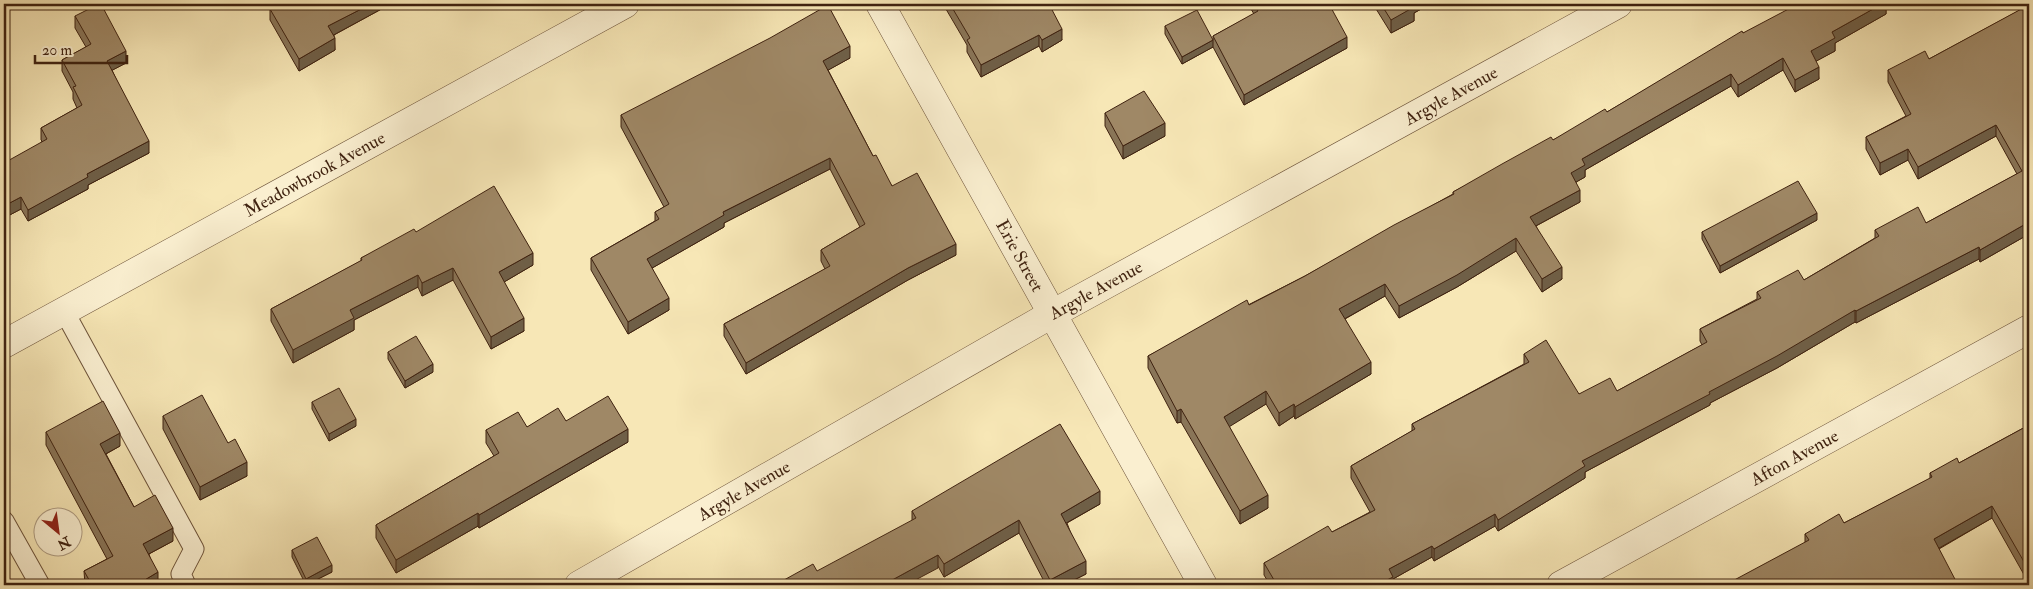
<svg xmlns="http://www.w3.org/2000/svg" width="2033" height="589" font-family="'IM FELL Double Pica',serif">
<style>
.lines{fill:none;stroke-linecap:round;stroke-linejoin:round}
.lane-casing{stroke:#6d533a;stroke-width:21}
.street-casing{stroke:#6d533a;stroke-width:29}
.lane{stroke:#faefd0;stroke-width:19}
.street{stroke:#faefd0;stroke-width:28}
.wall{fill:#897558;stroke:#3f2210}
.shaded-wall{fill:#6f5f47;stroke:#3f2210}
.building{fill:#9f8866;stroke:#3f2210}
.labels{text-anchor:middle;stroke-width:4.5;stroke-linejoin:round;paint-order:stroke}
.street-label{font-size:18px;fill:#3f2210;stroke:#faefd0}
</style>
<rect width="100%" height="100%" fill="#f7e7b6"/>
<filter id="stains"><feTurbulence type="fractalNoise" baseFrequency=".004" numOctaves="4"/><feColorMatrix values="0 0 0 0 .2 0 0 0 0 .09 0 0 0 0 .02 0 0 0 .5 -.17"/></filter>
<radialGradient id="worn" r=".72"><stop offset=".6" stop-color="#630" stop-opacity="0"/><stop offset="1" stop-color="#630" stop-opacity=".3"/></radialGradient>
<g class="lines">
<!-- lane casing -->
<g class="lane-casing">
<path id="lane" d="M64 311 194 549 181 574 186 585
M4 521 40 585"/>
</g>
<!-- street casing -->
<g class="street-casing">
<g id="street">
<path id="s1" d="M880 4 1203 585"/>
<path id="s2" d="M4 344 625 4"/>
<path id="s3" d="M579 585 1052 314 1618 4"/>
<path id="s4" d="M1561 585 2029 329"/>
</g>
</g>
<!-- lane -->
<use href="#lane" class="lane"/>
<!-- street -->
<use href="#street" class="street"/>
</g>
<!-- wall -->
<path class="wall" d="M387 4V6L334 35 335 50 299 71 270 20V9Z
M943 4H1049L1062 40 1042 52 1039 46 981 77 967 52V45Z
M1248 4H1309L1310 7 1347 48 1244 105 1213 47 1182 64 1165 34V26L1213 40V36L1254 14Z
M1373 4H1430L1414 13V21L1391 33Z
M2026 4 2029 234 1980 262 1979 259 1856 323 1855 322 1777 368 1710 403V405L1585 472V478L1498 531 1495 526 1434 561 1432 557 1393 579V585H1270L1264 575V563L1332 532 1370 512 1351 478V466L1412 431V424L1524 364V354L1579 394 1617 391 1702 345 1700 341V329L1757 299V292L1804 280 1875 238V230L1926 223 2017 174 1996 136 1918 179 1908 160 1880 175 1866 149V137L1906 116 1888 82V70L1929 59 2024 8V5Z
M1886 8V14L1835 43V51L1816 61 1819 79 1795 92 1783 70 1738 97 1731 86 1585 170V177L1576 182 1580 202 1536 226 1562 279 1542 292 1516 251 1457 287 1399 318 1385 296 1345 319 1371 374 1295 419 1294 416 1279 426 1266 404 1229 426 1268 508 1240 524 1181 422 1177 423 1148 368V356L1305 276 1453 194V192L1607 112 1743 33Z
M75 16 126 63 112 70 149 153 88 185V189L28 221 21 209 4 218 42 141 41 140V128L77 108 73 99V92L62 71V60L86 47 75 28Z
M850 58 828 70 873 156 892 186 956 255 908 280 746 374 724 336V324L825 269 821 261V250L860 227 830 169 724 223V227L652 268 669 310 628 334 591 270V258L655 221V212L664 207 621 127V115Z
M1105 113 1165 136 1123 159 1105 126Z
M1817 220 1720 273 1702 239V232Z
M416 232 533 265 504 282 524 331 491 349 453 280 422 296 418 287 354 320V330L293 363 271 321V309L361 261V258Z
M388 352 433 372 405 388 388 359Z
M312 402 356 426 329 441 312 409Z
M163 416 228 443 247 476 200 500 163 429Z
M566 421 628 442 479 528 478 526 396 573 376 538V525L494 456 486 443V430L527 427Z
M2029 425V578L2027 580 1992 518 1939 549 1805 542V534L1844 523 1930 479V473L1959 463Z
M46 432 120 446 106 454 134 507 173 541 149 554 158 585H85L84 571 107 559 46 445Z
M1100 504 1067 523 1086 574 1064 585H1046L1019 533 944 577 912 520V511Z
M292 550 332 572 306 585 292 557Z"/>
<!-- shaded-wall -->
<path class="shaded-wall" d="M371 4H387V6L328 38V26Z
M1411 4H1430L1414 13V21L1391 33V20Z
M1882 4H1893L1886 8V14L1835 43V51L1811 64V51L1832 32Z
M1062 29V40L1042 52V40Z
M1039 35V46L981 77V65Z
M1347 37V48L1244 105V95Z
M335 38V50L299 71V59Z
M1213 40V47L1182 64V57Z
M850 46V58L823 73V61Z
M126 51V63L107 73V61Z
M1783 58V70L1738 97V85Z
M1819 67V79L1795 92V80Z
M1731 74V86L1585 170V177L1571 185V173L1582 159Z
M1165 123V136L1123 159V146Z
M1996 125V136L1918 179V167Z
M149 141V153L88 185V189L28 221V210L87 174Z
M1908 149V160L1880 175V163Z
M830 158V169L724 223V227L647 271V259L723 212Z
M1580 190V202L1530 229V217Z
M21 197V209L4 218V206Z
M1817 213V220L1720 273V266Z
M2029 222V234L1980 262V250Z
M1516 238V251L1457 287 1399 318V306Z
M956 244V255L908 280 746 374V363L908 268Z
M1979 247V259L1856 323V311Z
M533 253V265L499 285V272Z
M1562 267V279L1542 292V279Z
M453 268V280L422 296V283Z
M418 275V287L354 320V330L293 363V350L350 310Z
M1385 284V296L1339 322V309Z
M669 298V310L628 334V322Z
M1855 310V322L1777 368 1710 403V405L1585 472V478L1498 531V520L1582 461Z
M524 318V331L491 349V337Z
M1371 362V374L1295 419V407Z
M433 364V372L405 388V381Z
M1266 391V404L1224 430V417Z
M1294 404V416L1279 426V413Z
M1181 409V422L1177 423V411Z
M356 419V426L329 441V434Z
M628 429V442L479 528V515Z
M120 433V446L100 457V444Z
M247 462V476L200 500V487Z
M1100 491V504L1061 526V514Z
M1268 495V508L1240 524V511Z
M1992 506V518L1934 551V539Z
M478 513V526L396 573V560Z
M1495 514V526L1434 561V549Z
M1019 520V533L944 577V564Z
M173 528V541L143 557V544Z
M1432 546V557L1393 579V585H1377L1389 569Z
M938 555V568L906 585H883Z
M1086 561V574L1064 585H1050V580Z
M332 565V572L306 585V579Z
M2029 566V578L2027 580V567Z
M158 572V585H138V584Z"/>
<!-- building -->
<path class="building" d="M99 4H101L126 51 107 61 149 141 87 174 88 177 28 210 21 197 4 206V163L47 139 41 128 82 105 73 87 76 86 62 60 91 44 75 16Z
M278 4H371L328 26 335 38 299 59 270 9Z
M950 4H1049L1062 29 1042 40 1039 35 981 65 967 40 970 38Z
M1254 4H1309L1310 7 1315 4H1329L1347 37 1244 95 1213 36 1258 11Z
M1381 4H1412L1414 7 1391 20Z
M1798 4H1882L1832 32 1835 38 1811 51 1819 67 1795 80 1783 58 1738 85 1731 74 1582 159 1585 165 1571 173 1580 190 1530 217 1562 267 1542 279 1516 238 1457 275 1399 306 1385 284 1339 309 1371 362 1295 407 1294 404 1279 413 1266 391 1224 417 1268 495 1240 511 1181 409 1177 411 1148 356 1247 300 1249 305 1305 276 1394 225 1454 194 1453 192 1502 164 1551 137 1553 140 1605 109 1607 112 1742 31 1743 33Z
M2026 4H2029V222L1980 250 1979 247 1856 311 1855 310 1777 356 1709 392 1710 394 1582 461 1585 466 1498 520 1495 514 1434 549 1432 546 1389 569 1393 577 1377 585H1277L1264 563 1328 526 1332 532 1375 510 1351 466 1415 429 1412 424 1529 362 1524 354 1546 340 1579 394 1610 378 1617 391 1707 342 1700 329 1761 298 1757 292 1798 270 1804 280 1879 236 1875 230 1918 207 1926 223 2022 171 1996 125 1918 167 1908 149 1880 163 1866 137 1911 114 1888 70 1925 51 1929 59 2025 7 2024 5Z
M828 5 850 46 823 61 873 156 876 155 892 186 917 173 956 244 908 268 746 363 724 324 830 266 821 250 865 224 830 158 723 212 724 215 647 259 669 298 628 322 591 258 659 219 655 212 669 204 621 115 770 38Z
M1197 10 1213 40 1182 57 1165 26Z
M1144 91 1165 123 1123 146 1105 113Z
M1798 181 1817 213 1720 266 1702 232Z
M494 186 533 253 499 272 524 318 491 337 453 268 422 283 418 275 350 310 354 318 293 350 271 309 362 260 361 258 414 229 416 232Z
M416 336 433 364 405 381 388 352Z
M339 388 356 419 329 434 312 402Z
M202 395 228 443 235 439 247 462 200 487 163 416Z
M608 396 628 429 479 515 478 513 396 560 376 525 499 453 486 430 518 412 527 427 558 408 566 421Z
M103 401 120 433 100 444 134 507 155 495 173 528 143 544 158 572 138 584 139 585H92L84 571 113 556 46 432Z
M1060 424 1100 491 1061 514 1086 561 1050 580 1019 520 944 564 938 555 883 585H775L813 564 817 571 916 518 912 511Z
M2029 425V566L2027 567 1992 506 1934 539 1958 585H1725L1809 540 1805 534 1839 514 1844 523 1932 477 1930 473 1957 458 1959 463Z
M317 537 332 565 306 579 292 550Z
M4 573 10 585H4Z
M1140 580 1143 585H1130Z"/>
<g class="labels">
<!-- street labels -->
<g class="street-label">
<text dy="6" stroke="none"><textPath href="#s3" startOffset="1000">Argyle Avenue</textPath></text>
<text dy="6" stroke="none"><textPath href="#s2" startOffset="354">Meadowbrook Avenue</textPath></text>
<text dy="6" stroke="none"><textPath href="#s1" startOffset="288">Erie Street</textPath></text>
<text dy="6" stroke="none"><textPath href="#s3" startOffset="595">Argyle Avenue</textPath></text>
<text dy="6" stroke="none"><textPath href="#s4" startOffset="266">Afton Avenue</textPath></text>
<text dy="6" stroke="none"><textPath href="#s3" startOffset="190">Argyle Avenue</textPath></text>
</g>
</g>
<!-- margin -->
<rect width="2033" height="589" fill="none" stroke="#f7e7b6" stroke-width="20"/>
<rect x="5" y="5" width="2023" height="579" fill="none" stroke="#3f2210" stroke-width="2.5"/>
<rect x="10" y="10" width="2013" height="569" fill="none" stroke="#3f2210"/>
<!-- north arrow -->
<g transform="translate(58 532) rotate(151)"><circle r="24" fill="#faefd0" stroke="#af9d83"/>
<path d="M0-4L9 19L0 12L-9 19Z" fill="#8f2418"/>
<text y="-8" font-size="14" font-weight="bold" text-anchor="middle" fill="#3f2210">N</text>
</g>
<!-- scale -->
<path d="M35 55v8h92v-8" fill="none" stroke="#3f2210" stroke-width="2.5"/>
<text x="42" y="55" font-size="15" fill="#3f2210" stroke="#faefd0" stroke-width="4" paint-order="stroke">20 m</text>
<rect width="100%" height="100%" filter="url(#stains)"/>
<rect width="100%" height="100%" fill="url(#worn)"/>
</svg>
